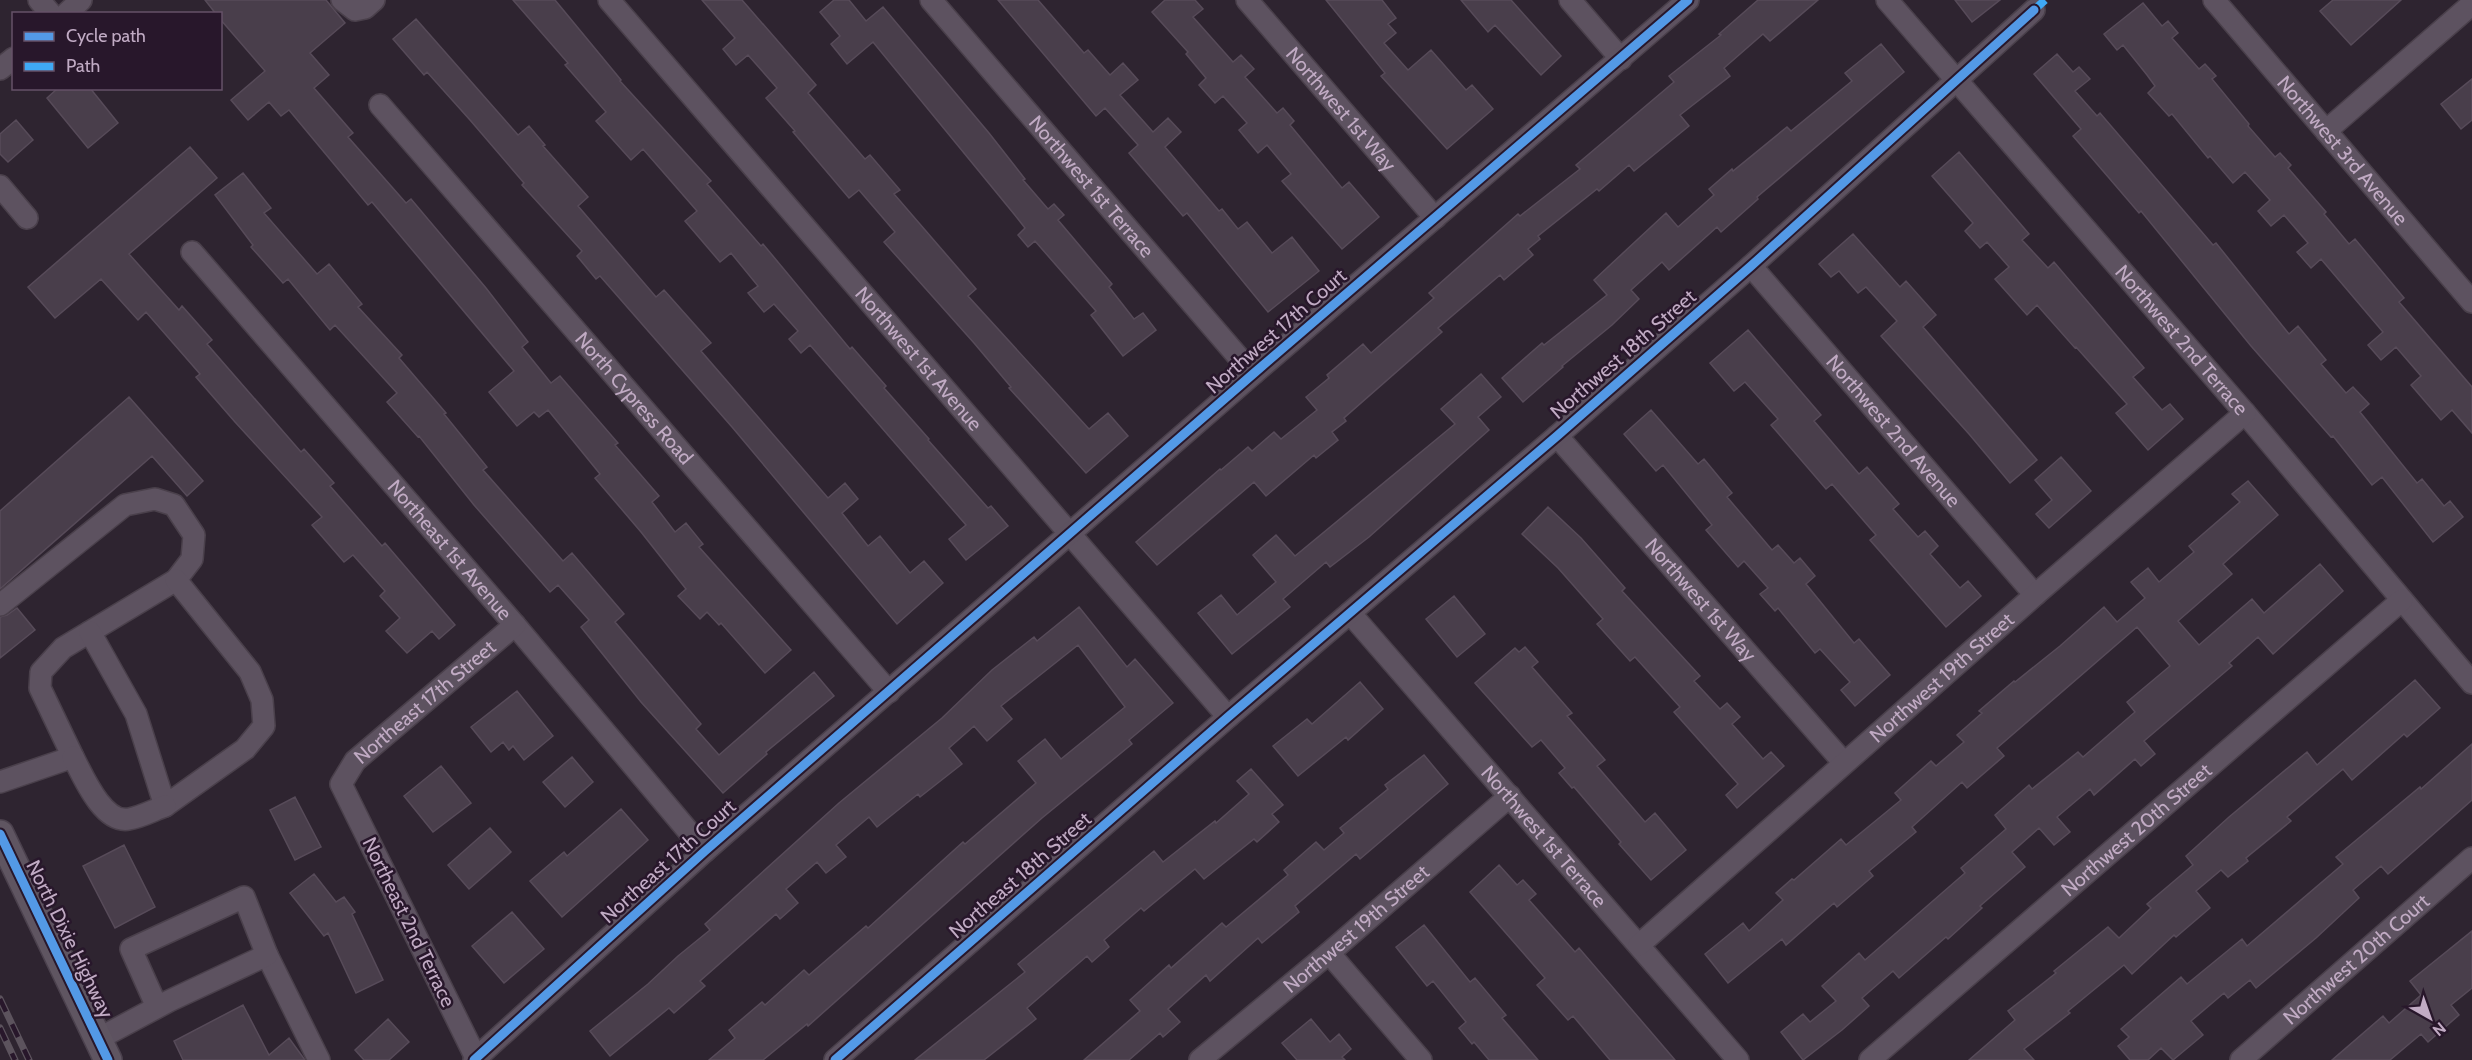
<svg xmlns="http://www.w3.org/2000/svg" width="2472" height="1060" font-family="Cabin,sans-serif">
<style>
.building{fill:#493e4b;stroke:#574b59;stroke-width:1.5}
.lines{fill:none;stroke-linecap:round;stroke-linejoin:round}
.minor-casing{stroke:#4a404b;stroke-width:24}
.major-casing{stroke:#4b414d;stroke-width:30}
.minor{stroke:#5d5260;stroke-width:21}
.major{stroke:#5f5561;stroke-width:27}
.rail-casing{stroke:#5c535d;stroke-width:7}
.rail{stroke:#28172b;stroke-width:4.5;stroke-dasharray:14;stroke-linecap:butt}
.quiet{stroke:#3fa9f5;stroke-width:8;stroke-dasharray:15 8;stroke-linecap:butt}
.cycleway-casing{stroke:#28172b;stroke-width:13}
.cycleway{stroke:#5399e6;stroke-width:9}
.labels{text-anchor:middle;stroke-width:5;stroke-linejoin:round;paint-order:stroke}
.street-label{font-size:20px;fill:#c1abc4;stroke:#28172b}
</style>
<rect width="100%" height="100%" fill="#2e2430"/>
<!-- building -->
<path class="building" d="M205 0H326L345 23 310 53 329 75 314 88 353 133 348 137 406 203 411 199 486 288 528 342 522 347 551 383 560 376 618 443 615 445 659 496 652 502 675 532 686 523 703 544 699 547 791 650 765 673 721 623 719 625 707 612 700 619 678 596 686 589 641 532 595 478 600 474 548 410 539 417 534 412 517 426 489 392 514 371 372 202 368 205 289 110 281 116 269 102 248 120 231 100 265 71 220 19V14H216Z
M513 0H555L621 80 620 81 711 181 707 184 761 246 763 244 850 349 852 347 886 386 884 388 929 439 928 440 988 508 991 506 1008 526 966 560 949 539 966 525 810 345 801 353 789 339 798 331 774 304 764 312 748 293 758 286 731 253 720 262 685 221 697 211 643 149 631 160 596 121 606 112 565 65 568 63Z
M702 0H742L816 85 808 93 865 159 870 155 900 190 894 194 976 289 968 296 1089 429 1108 413 1128 436 1086 473 1009 388 1011 387 974 343 884 242 895 232 859 190 849 198 793 132 795 131 766 98 777 88 748 55 736 65 723 49 735 38Z
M834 0H849L866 21 883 7 989 133 1025 179 1023 180 1048 209 1054 204 1064 215 1058 220 1112 284 1109 287 1134 319 1143 313 1156 330 1123 356 1091 315 1096 311 1035 241 1028 247 1018 235 1025 228 1014 214 873 42 847 64 831 44 840 36 820 12Z
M998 0H1038L1084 53 1088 50 1110 75 1123 63 1138 80 1120 95 1153 132 1168 118 1181 132 1165 147 1219 211 1222 209 1238 229 1247 222 1272 253 1292 237 1319 271 1268 312 1187 213 1183 216 1129 153 1138 145 1105 108 1096 116Z
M1165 0H1195L1203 9 1193 17 1233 62 1241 55 1254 69 1245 77 1277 113 1283 108 1294 121 1290 125 1342 188 1349 182 1379 217 1342 249 1282 181 1291 174 1267 145 1258 153 1239 130 1247 123 1223 96 1215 103 1199 85 1206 78 1186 54 1188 52 1152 12Z
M1326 0H1382L1396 18 1388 24 1396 33 1384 43 1408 70 1431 50 1466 90 1472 85 1493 109 1447 149 1381 76 1385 73Z
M1461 0H1511L1561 56 1541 75 1495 25 1488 32Z
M1758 0H1818L1770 41 1763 34 1724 68 1730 76 1680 115 1689 126 1634 171 1629 165 1599 191 1597 189 1538 236 1540 239 1528 249 1533 255 1504 280 1500 275 1438 328 1442 332 1344 418 1346 421 1332 432 1338 440 1316 458 1314 455 1266 496 1254 482 1157 565 1136 542 1220 469 1221 470 1248 447 1252 451 1274 432 1281 439 1317 410 1306 397 1329 378 1327 375 1363 344 1371 353 1434 298 1429 293 1518 214 1520 216 1580 169 1576 165 1674 82 1669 76 1721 35 1719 34Z
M1955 0H2000L1972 22Z
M2333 0H2401L2351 45 2320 11Z
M2143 3 2162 26 2168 21 2178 33 2172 38 2199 69 2205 64 2216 76 2212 79 2249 124 2248 126 2275 157 2280 153 2291 165 2288 168 2326 212 2324 214 2349 244 2355 239 2404 298 2399 302 2472 387V433L2452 410 2441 420 2411 385 2421 376 2396 347 2381 360 2368 345 2383 332 2321 259 2311 268 2297 252 2308 243 2284 215 2271 226 2258 211 2270 200 2245 172 2233 183 2210 156 2208 158 2172 114 2169 116 2148 93 2155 86 2147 75 2123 45 2117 50 2104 34Z
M416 19 518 135 529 126 545 145 543 146 588 197 578 206 656 297 664 290 711 343 701 351 828 498 845 483 858 499 842 513 868 546 880 536 910 573 924 561 943 583 897 624 732 427 600 276 596 279 577 256 582 251 522 185 524 183 470 120 427 72 424 75 393 39Z
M1881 44 1904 72 1757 197 1758 199 1721 232 1717 227 1669 270 1662 262 1631 290 1639 299 1612 325 1562 366 1563 367 1523 402 1502 378 1542 343 1544 345 1607 295 1594 280 1666 213 1678 227 1714 195 1709 189 1732 169 1733 171 1787 127 1791 131 1852 81 1845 73Z
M2057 54 2073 72 2079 67 2090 79 2075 91 2097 116 2100 113 2213 245 2216 243 2289 334 2298 326 2326 360 2321 364 2346 393 2353 387 2369 404 2360 412 2417 483 2422 479 2444 506 2450 501 2463 517 2433 542 2382 477 2372 485 2333 436 2331 437 2251 346 2141 211 2139 213 2073 136 2081 129 2034 74Z
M2472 79V120L2461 129 2441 104Z
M58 88H90L118 123 88 148 47 98Z
M16 120 33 140 8 162 0 154V134Z
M190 147 217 178 129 254 179 310 182 306 212 340 207 344 301 452 304 449 334 483 330 486 382 546 385 543 455 625 439 639 432 631 407 653 386 631 400 618 380 596 385 591 353 555 344 562 312 525 322 517 235 422 196 377 200 374 146 312 138 320 101 279 55 318 28 287Z
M1959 152 2029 234 2022 240 2048 268 2054 262 2144 368 2133 377 2162 410 2170 404 2183 419 2148 450 2116 413 2127 404 2076 347 2075 348 2037 305 2027 315 1995 279 2009 267 1987 242 1980 248 1965 231 1973 223 1932 176Z
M243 173 271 208 264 213 317 274 329 264 362 304 358 307 402 355 399 358 446 413 444 414 487 467 483 470 563 561 572 553 624 614 615 622 701 724 696 729 719 755 814 672 834 696 766 752 767 754 723 793 641 702 581 627 589 620 558 585 550 592 474 505 419 436 418 437 387 402 397 393 335 325 330 330 288 279 283 283 251 247 253 245 215 195Z
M1853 234 1900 287 1906 281 1936 315 1923 327 2037 460 2010 483 1969 434 1881 336 1897 321 1866 287 1858 293 1839 271 1831 277 1819 264Z
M1748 330 1821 415 1814 421 1859 474 1867 467 1899 504 1893 509 1918 537 1925 531 1938 546 1930 554 1960 588 1968 581 1981 596 1946 627 1870 540 1876 535 1832 484 1826 489 1771 425 1778 419 1745 382 1734 391 1710 363Z
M1481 374 1501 397 1478 417 1489 430 1369 537 1330 567 1326 562 1283 599 1290 607 1232 654 1198 613 1221 595 1237 615 1276 582 1253 555 1276 535 1295 556 1455 424 1441 409Z
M129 397 203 481 187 496 152 456 0 589V511Z
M1651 410 1698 464 1704 459 1732 493 1727 497 1772 550 1778 545 1794 563 1800 558 1815 576 1806 584 1854 643 1859 639 1890 675 1855 706 1841 690 1850 682 1820 649 1815 653 1778 608 1775 611 1760 594 1768 588 1744 561 1738 567 1706 530 1712 525 1663 465 1656 471 1624 434Z
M2061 457 2091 491 2049 528 2036 514 2052 500 2035 480Z
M2248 481 2278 515 2223 564 2232 574 2178 621 2199 645 2252 599 2264 613 2320 564 2343 591 2273 654 2258 637 2229 663 2232 666 2144 741 2155 754 2141 766 2135 759 2094 795 2090 789 2057 817 2070 832 2054 845 2039 828 2012 852 2025 867 1980 906 1982 908 1948 939 1946 937 1899 978 1893 971 1862 998 1869 1006 1842 1030 1803 1060 1781 1032 1803 1014 1810 1022 1836 1001 1822 986 1859 953 1865 960 1965 873 1961 868 2006 829 1995 815 2029 785 2032 789 2078 752 2083 757 2135 712 2127 702 2170 666 2137 627 1997 748 2004 756 1967 788 1962 782 1912 827 1916 832 1869 871 1873 876 1837 907 1834 903 1786 945 1782 939 1728 983 1705 954 1743 923 1749 931 1783 900 1776 893 1792 879 1794 880 1841 839 1846 845 1901 800 1895 793 1931 761 1936 766 1964 742 1957 735 1982 713 1979 711 2014 681 2015 682 2060 646 2104 607 2117 622 2145 598 2131 582 2148 568 2159 582 2194 552 2189 546 2240 502 2232 494Z
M1548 507 1581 538 1625 588 1622 591 1700 676 1694 681 1720 709 1727 703 1740 717 1732 724 1763 759 1771 752 1784 766 1737 808 1726 795 1738 784 1674 712 1680 707 1635 657 1630 661 1597 624 1603 619 1558 568 1522 534Z
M1454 596 1485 634 1457 657 1426 619Z
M1079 607 1127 667 1135 659 1173 703 1129 740 1132 744 1042 818 808 1026 807 1024 763 1060H709L735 1038 729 1030 762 1002 765 1005 804 970 809 975 866 926 868 928 963 842 965 844 1036 783 1018 761 1045 739 1061 759 1125 707 1078 645 1001 706 1012 719 987 741 974 726 949 748 962 764 920 797 918 794 877 827 869 817 836 845 846 857 826 873 817 862 786 889 798 903 780 919 776 914 700 981 705 986 674 1013 669 1008 610 1056 590 1031 648 984 678 956 710 930 705 924 839 803 942 718 992 670 1034 637 1037 641Z
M17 608 35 630 0 658V617L7 615Z
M1525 647 1538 662 1532 667 1572 713 1567 716 1605 760 1597 766 1645 822 1655 813 1686 850 1651 880 1619 844 1621 842 1574 787 1572 788 1559 773 1565 768 1541 740 1532 747 1475 683 1515 648 1519 652Z
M2415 680 2440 708 2407 737 2404 734 2352 780 2343 769 2287 817 2291 821 2246 858 2248 861 2228 877 2221 870 2196 891 2210 908 2176 937 2174 935 2132 974 2124 965 2068 1011 2070 1013 2024 1049 2034 1060H1969L2015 1020 2008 1011 2056 973 2054 971 2108 927 2119 938 2151 908 2147 904 2193 865 2186 856 2229 817 2307 752 2317 765Z
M1360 682 1383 709 1348 740 1346 737 1298 776 1273 746 1307 719 1312 724Z
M517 691 553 736 524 760 513 746 509 750 503 742 491 752 471 727Z
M2472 744V800L2388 874 2381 866 2353 890 2359 898 2316 938 2256 988 2250 980 2228 998 2224 993 2191 1021 2203 1035 2173 1060 2161 1048 2148 1060H2130L2118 1046 2129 1037 2121 1029 2181 977 2187 984 2242 939 2247 946 2343 864 2336 857 2420 787 2421 789Z
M1424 755 1448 784 1360 859 1356 854 1295 906 1299 912 1262 943 1258 938 1210 981 1206 975 1168 1009 1180 1022 1163 1037 1160 1033 1129 1060H1084L1140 1011 1130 1000 1169 965 1171 968 1222 923 1226 927 1288 875 1284 870 1316 842 1324 850 1344 833 1340 828 1388 789 1385 785Z
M572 757 593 782 565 807 543 782Z
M441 766 471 803 433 832 404 796Z
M1251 769 1283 805 1272 814 1279 822 1257 842 1254 839 1204 879 1195 869 1144 911 1141 908 1104 940 1109 947 1092 962 1087 956 1027 1008 1036 1019 984 1060H915L1025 972 1018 964 1154 851 1163 862 1215 821 1216 823 1249 794 1237 781Z
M295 797 321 847 295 860 270 810Z
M621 809 648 840 562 917 530 881 564 852 567 856Z
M490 828 511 852 469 889 448 865Z
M124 845 155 907 115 928 83 866Z
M1499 865 1517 885 1523 880 1536 894 1529 900 1575 952 1579 948 1675 1060H1610L1573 1016 1568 1020 1537 985 1545 978 1470 892Z
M314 874 336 902 344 897 355 912 352 914 383 980 356 993 328 933 324 936 290 893Z
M512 912 544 949 504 983 472 946Z
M1424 925 1470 982 1475 978 1506 1015 1502 1018 1538 1060H1489L1474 1042 1472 1044 1459 1028 1466 1022 1433 981 1427 986 1396 947Z
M2472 931V988L2451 1005 2459 1015 2428 1042 2421 1034 2390 1060H2332L2383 1016 2389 1023 2421 995 2410 981Z
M243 1005 269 1055 289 1038 305 1060H183L174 1041Z
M388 1019 409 1042 389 1060H364L355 1050Z
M1311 1019 1330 1042 1339 1034 1351 1049 1342 1057 1345 1060H1297L1282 1043Z"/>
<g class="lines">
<!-- minor casing -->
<g class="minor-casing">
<g id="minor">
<path d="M39 0 51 14"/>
<path d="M342 0 355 10 365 8 374 0"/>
<path id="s1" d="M609 0 1228 717"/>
<path id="s2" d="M931 0 1253 374"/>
<path id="s3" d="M1247 0 1435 218"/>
<path d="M1570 0 1621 59"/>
<path id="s4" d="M1887 0 2245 413 2472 683"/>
<path id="s5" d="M2214 0 2472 302"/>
<path d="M66 14 81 0"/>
<path d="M0 69 14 58"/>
<path id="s6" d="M380 105 889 692"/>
<path d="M2326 131 2472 4"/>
<path d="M0 186 27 218"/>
<path id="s7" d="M192 252 515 625 705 851"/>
<path id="s8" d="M1751 266 2035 595"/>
<path id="s9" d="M1557 436 1844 763"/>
<path d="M0 605 125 505 155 499 174 505 194 535 192 559 176 580 63 648 41 672 40 688 73 757 0 782"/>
<path id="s10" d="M1350 613 1738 1060"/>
<path d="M90 632 136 714 165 806 245 749 264 726 262 700 250 672 176 580"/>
<path d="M73 757C83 776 103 824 129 819 141 817 154 810 165 806"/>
<path id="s11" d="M1639 945 2035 595 2245 413"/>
<path d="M1329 953 1421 1060"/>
<path d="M267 955 319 1060"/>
<path d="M98 1039 169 1001 267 955 244 897 131 949 157 1007"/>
<path d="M474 1060 705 851 1253 374 1688 0"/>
<path id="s12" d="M477 1060 341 784 355 761 515 625"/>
<path d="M835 1060 1228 717 1557 436 1751 266 2034 10"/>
<path id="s13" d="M1200 1060 1329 953 1510 796"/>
<path id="s14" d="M1870 1060 2402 600"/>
<path id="s15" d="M2241 1060 2472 858"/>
</g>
</g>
<!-- major casing -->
<g class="major-casing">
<path id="major" d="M0 834 108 1060"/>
</g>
<!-- minor -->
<use href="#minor" class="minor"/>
<!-- major -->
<use href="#major" class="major"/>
<!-- rail casing -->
<g class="rail-casing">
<path id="rail" d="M0 999 29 1060
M0 1028 15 1060"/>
</g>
<!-- rail -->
<use href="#rail" class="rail"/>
<!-- quiet -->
<path class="quiet" d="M2034 10 2045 0"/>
<!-- cycleway casing -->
<g class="cycleway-casing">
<path id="cycleway" d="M0 834 108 1060
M474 1060 705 851 1253 374 1688 0
M835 1060 1228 717 1557 436 1751 266 2034 10"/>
</g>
<!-- cycleway -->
<use href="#cycleway" class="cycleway"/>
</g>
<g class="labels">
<!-- street labels -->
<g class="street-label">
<text dy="7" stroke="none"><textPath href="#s3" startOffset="144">Northwest 1st Way</textPath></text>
<text dy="7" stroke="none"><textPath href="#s5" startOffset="198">Northwest 3rd Avenue</textPath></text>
<text dy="7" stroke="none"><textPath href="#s2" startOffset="246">Northwest 1st Terrace</textPath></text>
<text transform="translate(1276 331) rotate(-41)" y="7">Northwest 17th Court</text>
<text dy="7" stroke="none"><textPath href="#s4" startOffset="450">Northwest 2nd Terrace</textPath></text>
<text transform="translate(1623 354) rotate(-41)" y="7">Northwest 18th Street</text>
<text dy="7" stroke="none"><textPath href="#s1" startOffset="474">Northwest 1st Avenue</textPath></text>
<text dy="7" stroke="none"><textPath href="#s6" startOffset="388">North Cypress Road</textPath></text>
<text dy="7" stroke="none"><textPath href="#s8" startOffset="218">Northwest 2nd Avenue</textPath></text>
<text dy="7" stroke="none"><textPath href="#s7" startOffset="394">Northeast 1st Avenue</textPath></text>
<text dy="7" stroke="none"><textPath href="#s9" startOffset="218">Northwest 1st Way</textPath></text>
<text dy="7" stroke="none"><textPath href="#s11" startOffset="404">Northwest 19th Street</textPath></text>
<text dy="7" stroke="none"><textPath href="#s12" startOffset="426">Northeast 17th Street</textPath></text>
<text dy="7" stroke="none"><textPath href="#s14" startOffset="352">Northwest 20th Street</textPath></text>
<text dy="7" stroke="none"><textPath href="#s10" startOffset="296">Northwest 1st Terrace</textPath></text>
<text transform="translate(668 861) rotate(-42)" y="7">Northeast 17th Court</text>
<text transform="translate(1020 875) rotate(-41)" y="7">Northeast 18th Street</text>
<text transform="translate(409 922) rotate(64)" y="7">Northeast 2nd Terrace</text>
<text dy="7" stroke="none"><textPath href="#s13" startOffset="204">Northwest 19th Street</textPath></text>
<text transform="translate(70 939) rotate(64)" y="7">North Dixie Highway</text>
<text dy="7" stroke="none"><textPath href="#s15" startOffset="153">Northwest 20th Court</textPath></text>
</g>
</g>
<!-- legend -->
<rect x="12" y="12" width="210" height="78" fill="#28172b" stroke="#655268" stroke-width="1.5"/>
<rect x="24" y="32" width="30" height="9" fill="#5399e6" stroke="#655268" stroke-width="1.5"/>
<text x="66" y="42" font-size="18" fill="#c1abc4">Cycle path</text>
<rect x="24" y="62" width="30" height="9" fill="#3fa9f5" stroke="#655268" stroke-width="1.5"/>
<text x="66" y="72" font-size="18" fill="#c1abc4">Path</text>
<!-- north arrow -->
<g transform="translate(2430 1018) rotate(140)" stroke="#28172b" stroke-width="4.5" paint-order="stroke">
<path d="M0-4.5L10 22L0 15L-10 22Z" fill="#c1abc4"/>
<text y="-9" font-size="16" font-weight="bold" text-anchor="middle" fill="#c1abc4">N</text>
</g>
</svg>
